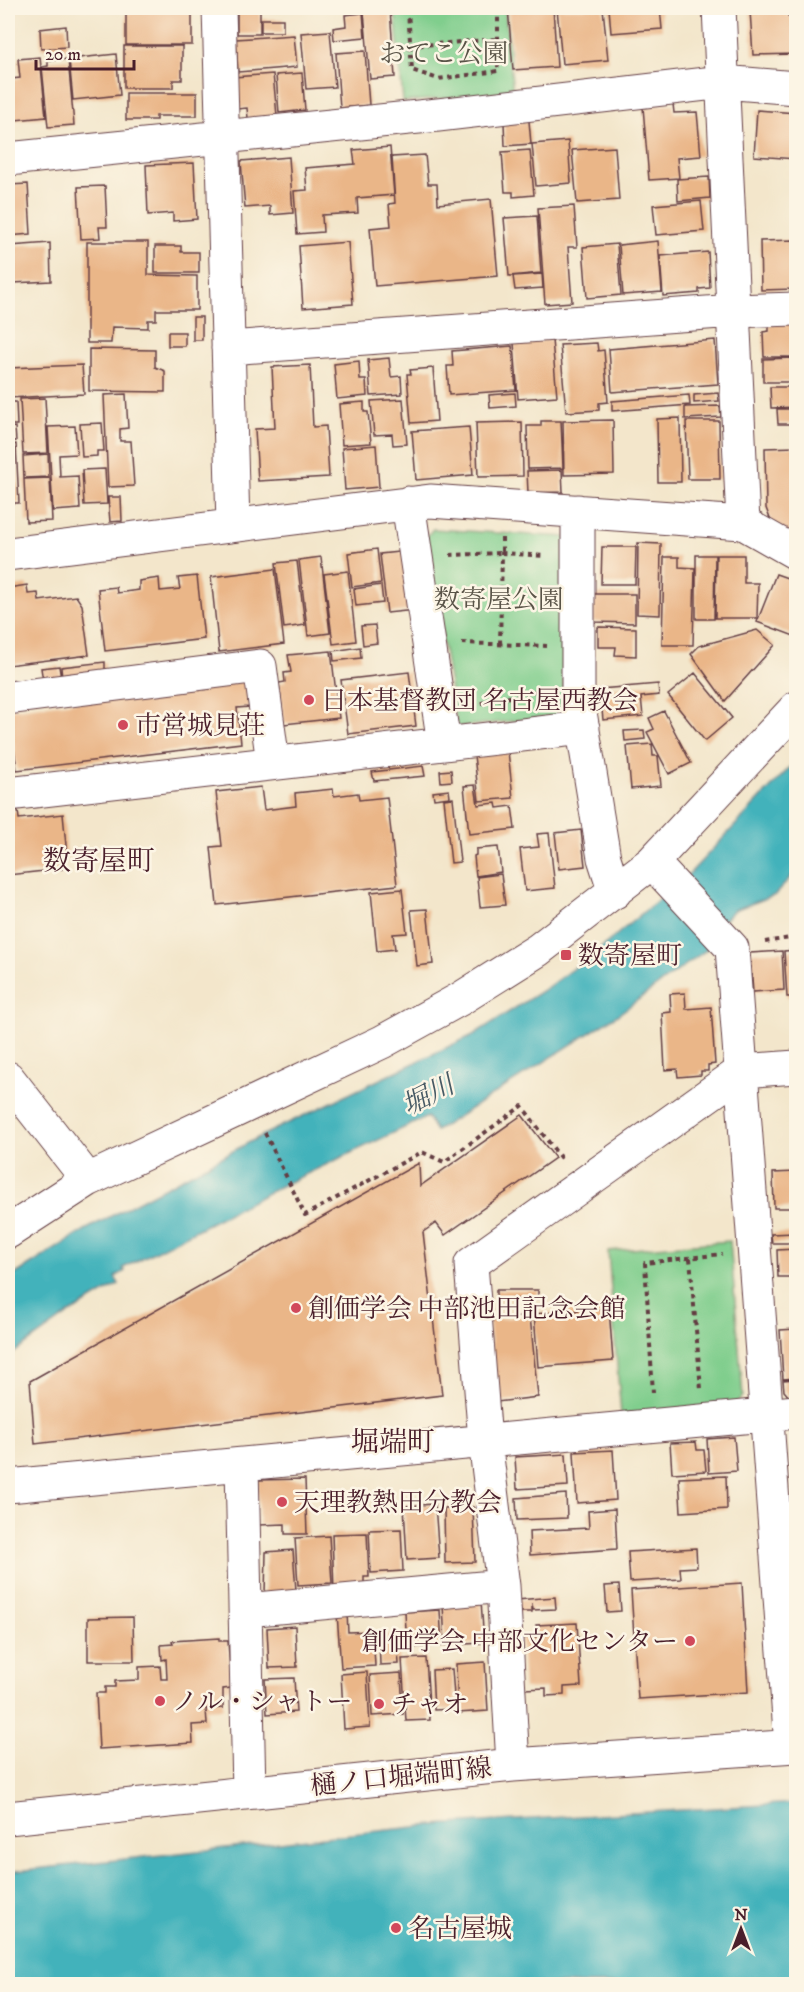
<svg xmlns="http://www.w3.org/2000/svg" width="804" height="1992" font-family="'IM FELL DW Pica','Noto Serif JP',serif">
<style>
.green{fill:#80ce8d;stroke:#65765c;stroke-width:1.5}
.water{fill:#42b2bb;stroke:#466873;stroke-width:1.5}
.building{fill:#eab688}
.lines{fill:none;stroke-linecap:round;stroke-linejoin:round}
.minor-casing{stroke:#633d43;stroke-width:35}
.path{stroke:#633d43;stroke-width:4;stroke-dasharray:4.5 4.5;stroke-linecap:butt}
.minor{stroke:#fff;stroke-width:33}
.poi-dot{fill:#d1495b;stroke:#fcf5e5;stroke-width:2}
.labels{text-anchor:middle;stroke-width:5;stroke-linejoin:round;paint-order:stroke}
.park-label{font-size:26px;fill:#5a5448;stroke:#fcf5e5}
.poi-label{font-size:26px;fill:#4a1f2b;stroke:#fcf5e5;text-anchor:start}
.street-label{font-size:26px;fill:#4a1f2b;stroke:#fcf5e5}
.water-label{font-size:27px;font-style:italic;fill:#475a65;stroke:#fcf5e5}
.quarter-label{font-size:28px;fill:#4a1f2b;stroke:#fcf5e5}
</style>
<rect width="100%" height="100%" fill="#fcf5e5"/>
<filter id="ink" filterUnits="userSpaceOnUse"><feTurbulence type="fractalNoise" baseFrequency=".0167" numOctaves="2"/><feDisplacementMap in="SourceGraphic" scale="12" xChannelSelector="R" yChannelSelector="G"/><feConvolveMatrix kernelMatrix="1 2 1 2 8 2 1 2 1" color-interpolation-filters="sRGB"/></filter>
<filter id="wash" filterUnits="userSpaceOnUse"><feTurbulence type="fractalNoise" baseFrequency=".008" numOctaves="4" result="noise"/><feDisplacementMap in="SourceGraphic" scale="24" xChannelSelector="R" yChannelSelector="G"/><feGaussianBlur stdDeviation="1.35" result="paint"/><feColorMatrix in="noise" values="0 0 0 0 0 0 0 0 0 0 0 0 0 0 0 0 0 1.4 0 .05"/><feComposite in="paint" operator="in"/></filter>
<g filter="url(#wash)">
<rect width="100%" height="100%" fill="#f3e6cb"/>
<!-- green -->
<path class="green" d="M418 8H505L513 92 403 102 395 10Z
M433 529 566 537 563 713 559 716 457 727 425 538Z
M730 1241 743 1396 734 1406 621 1415 608 1251Z"/>
<!-- water -->
<path class="water" d="M796 761V871L775 895 734 910 724 920 706 950 616 1016 436 1131 427 1117 283 1185 123 1268 125 1271 115 1277 119 1284 70 1313 8 1357V1279L85 1230 263 1135 473 1035 545 989 602 947 691 872Z
M796 1803V1984H8V1872L433 1825Z"/>
<g id="blocks">
<!-- building -->
<path class="building" d="M132 8H192V45H126V13H132Z
M237 8H260V34H237Z
M508 8H553L557 67 513 70Z
M557 8H603L608 60 562 64Z
M609 8H660L662 29 611 33Z
M788 9V16H796V54L753 55 750 11Z
M390 10 395 77 370 79 364 12Z
M363 13 365 37 334 40 333 28 346 26 345 15Z
M261 19H283V32H261Z
M66 26 67 47 41 49 40 29Z
M330 31 335 87 306 89 301 33Z
M294 35 297 67 238 72 236 39Z
M124 46H182V80H173V88H124Z
M365 51 369 105 340 108 336 53Z
M116 54 120 95 73 100 69 59Z
M40 57 46 117 15 120 11 79 20 78 18 59Z
M68 59 74 125 48 127 42 67 48 66V61Z
M302 73 305 110 279 113 276 75Z
M273 74 277 116 248 118 247 108 237 109 234 77Z
M8 80 14 129 8 130Z
M126 93H197V116H156V120H126Z
M673 104 674 113 697 112 701 156 677 158 679 178 649 180 643 107Z
M757 110 796 113V159L754 156Z
M529 121 531 144 505 146 504 123Z
M568 141 571 183 536 186 532 144Z
M390 147 394 195 357 198 358 213 322 215 323 232 297 234 294 191 307 190 305 168 355 164 353 150Z
M615 147 619 200 577 203 572 150Z
M530 150 534 195 513 197V192H505L502 152Z
M425 155 428 184H437L438 204 491 199 498 276 375 286 370 228 391 226 389 204 395 203 392 157Z
M289 157 293 213 270 215V206L245 208 241 161Z
M194 163 197 219 173 221V213L148 215 146 165Z
M709 177 710 198 678 201 677 179Z
M28 184 31 234 8 236V185Z
M105 186 107 227H99L100 238 81 239 78 187Z
M701 201 704 231 656 235 653 205Z
M574 206 577 247H568L572 302 545 304 538 208Z
M537 216 541 273 509 276 504 218Z
M796 240V289L761 290 760 241Z
M658 241 662 292 623 295 619 245Z
M87 242H148V275L197 276V310H156V320H148V328L112 327 111 343H87Z
M348 242 353 304 303 308 299 246Z
M50 243 51 281 13 283 10 246Z
M617 244 621 295 587 298 583 247Z
M155 246H181V252H199V273H155Z
M708 252 710 288 699 289V293L663 296 660 256Z
M8 262 11 299 8 300Z
M542 274 543 288 515 290 513 276Z
M193 317H202V340H193Z
M795 323 796 357H764L763 332 769 331V324Z
M168 332H185V346H168Z
M552 340 557 396 518 399 514 343Z
M715 340 718 384 612 392 609 349Z
M597 343 598 351 604 350 608 402 599 403V410L566 412 560 345Z
M512 346 516 390 449 395 447 366H453L452 351Z
M89 349 155 350V367L165 371V392L89 391Z
M389 358 391 377 401 376 402 394 371 396 368 360Z
M796 358V382H763V359Z
M359 361 360 380H366L367 396 337 399 334 364Z
M82 365 84 394 8 398V368Z
M310 365 313 427 326 426 329 477 258 481 255 429 275 428 272 367Z
M433 368 437 421 411 423 407 374H411L410 370Z
M770 387H796V407L771 408Z
M515 393 516 406 490 408 489 395Z
M718 393 719 401 694 403V395Z
M126 394 128 428 120 429V441H131L134 486 108 487 104 395Z
M689 395 690 405 612 411V401Z
M45 398 48 453 23 454 20 399Z
M403 399 407 444 393 445 392 434 374 435 371 401Z
M8 402H16L17 425H8Z
M364 402V412H368L371 443 342 445 339 404Z
M720 406 721 417 685 419V407Z
M777 409H796V424H778Z
M680 418 681 482H658L657 419Z
M613 420 614 474 564 475 563 421Z
M541 421H561L563 468 528 469 527 426H541Z
M686 421H719L720 479H688Z
M522 422 523 476 478 477 476 423Z
M102 423 104 451H97V456L82 457 80 424Z
M75 426 77 454 59 455 60 477 78 476 80 509 53 511 48 427Z
M15 427 16 441 8 442V428Z
M469 427 473 475 416 480 412 431Z
M16 444 19 503H8V445Z
M376 445 379 487 345 490 342 448Z
M796 447V535L772 524 766 508 765 448Z
M48 454 49 477 24 478 23 456Z
M105 469 107 504 84 505 82 470Z
M562 470 563 492 528 493 527 471Z
M50 478 52 521 26 522 24 479Z
M108 497H121L122 521 110 522Z
M638 543 661 544 660 615 637 614Z
M602 547H636L635 584H601Z
M377 549 381 583 352 587 348 553Z
M408 551 415 610 387 613 380 554Z
M696 555H715L714 619H696Z
M716 555H744V583H758L757 618H715Z
M321 557 330 633 308 636 299 560Z
M664 557H679V567L695 568 693 645H662Z
M297 561 305 625 284 628 276 563Z
M275 569 284 644 219 652 211 577Z
M348 571 356 641 333 644 324 574Z
M776 574 796 581 794 636 757 622Z
M197 576 204 639 105 651 98 589 116 587 117 593 139 590V581L159 578 160 591 180 589 178 578Z
M27 585 28 594 38 593 39 601 76 596 82 605 89 655 8 665V588Z
M381 585 383 603 356 606 354 589Z
M594 594H635V623L594 622Z
M375 625 377 643 363 645 361 626Z
M598 627 636 628V656L615 655 616 647H598Z
M757 630 775 645 725 701 691 654 699 646Z
M360 647 361 658 334 661 333 651Z
M331 651 339 718 284 724 279 683 285 682 284 673 291 672 288 655Z
M105 662V674L62 679 61 667Z
M59 666 61 679 43 681 41 668Z
M409 672 416 726 348 734 341 680Z
M695 673 732 718 705 741 668 695Z
M246 681 249 707 237 708 241 743 17 770 13 741H8V710Z
M658 684 659 695 641 697 643 716 603 720 600 689Z
M664 711 691 763 669 774 647 732 654 729 649 718Z
M644 730 645 739 625 741 624 731Z
M652 744 653 756H658L661 786 631 789 627 746Z
M508 751 513 798 479 801 474 755Z
M423 766 425 776 374 781 372 772Z
M451 770 452 781 441 782 440 771Z
M475 785 478 805 496 803 497 808 512 806 515 829 469 834 464 786Z
M261 787 264 810 296 806 295 793 333 789 334 796 358 793 359 800 387 797 397 885 217 905 211 847 222 846 216 792Z
M449 790 450 797 434 799 433 792Z
M453 798 460 862 451 863 444 799Z
M18 811 19 819 63 814 67 856 60 857 62 869 8 875V812Z
M581 830 585 866 559 869 555 833Z
M549 833 555 888 525 891 520 849 539 847 537 834Z
M498 847 501 872 476 876 474 856 476 855V849Z
M501 874 505 905 480 907 477 877Z
M402 889 407 933 393 934 395 949 377 951 371 892Z
M427 909 433 964 417 966 411 910Z
M796 950V997H787L784 951Z
M782 951 784 990 753 992 750 953Z
M685 993 686 1009 711 1007 715 1064 708 1065V1071H701V1075L678 1077 677 1069 665 1070 662 1013 671 1012 670 994Z
M522 1115 555 1158 445 1235 436 1223 423 1232 442 1395 35 1444 30 1381 419 1163 420 1186Z
M796 1172V1208H774L773 1173Z
M795 1233V1243H772L771 1234Z
M796 1249V1277H778L777 1250Z
M496 1290H538V1299H496Z
M609 1308 613 1361 538 1367 534 1314Z
M530 1316 538 1397 497 1402 489 1320Z
M796 1329V1378L783 1379 780 1330Z
M796 1379V1398H790L784 1391 783 1380Z
M734 1437 737 1471 709 1473 707 1439Z
M796 1440V1464H793L792 1441Z
M696 1442 697 1450H704L706 1471 672 1473 670 1443Z
M613 1450 616 1500 577 1503 574 1452Z
M566 1454 568 1486 517 1489 515 1457Z
M726 1476 727 1509 681 1512 679 1478Z
M305 1479 307 1534H285V1524L259 1525 258 1480Z
M566 1494 567 1518 517 1520 516 1498Z
M435 1504 439 1558 407 1560 404 1506Z
M473 1507 475 1562 445 1563 444 1508Z
M615 1509 617 1549 530 1555 529 1531 589 1528 588 1511Z
M401 1529 403 1571 371 1573 369 1530Z
M367 1533 369 1577H364V1586L334 1591 332 1534Z
M329 1536 332 1583 298 1585 295 1538Z
M696 1548 697 1567 680 1568 681 1579 630 1582 628 1552Z
M293 1550 296 1591 265 1594 266 1552Z
M742 1583 748 1692 638 1699 631 1590Z
M619 1585 621 1611 607 1612 605 1586Z
M555 1597 556 1609 533 1610 532 1603V1612H517L516 1600Z
M481 1601 484 1643 445 1645 443 1604Z
M440 1610 442 1646 407 1648 405 1612Z
M347 1613 348 1632 373 1631 375 1666 341 1668 337 1614Z
M133 1617 134 1661H88V1618Z
M577 1623 581 1686 564 1687V1695L546 1696V1688L524 1689 521 1638 536 1637V1625Z
M295 1626 297 1667 269 1668 267 1628Z
M397 1636 399 1664 380 1665 379 1637Z
M219 1638V1641H228L231 1688 223 1689V1708L206 1709 207 1724 192 1725 193 1743 99 1749 96 1693H105V1687H115V1681L139 1680V1667L160 1666 161 1679H167L166 1659 162 1660 161 1645 173 1644 172 1641Z
M426 1658 430 1720 406 1721 402 1659Z
M485 1662 488 1711 458 1713 456 1664Z
M452 1669 455 1709 434 1710 432 1670Z
M367 1672 370 1727 344 1729 341 1674Z
M401 1673 403 1714 372 1716 370 1675Z
M294 1678 296 1712 267 1714 265 1679Z"/>
</g>
</g>
<g filter="url(#ink)">
<use href="#blocks" fill-opacity="0" stroke="#633d43" stroke-width="1.5"/>
<g class="lines">
<!-- minor casing -->
<g class="minor-casing">
<path id="minor" d="M219 8 233 525
M719 8 743 523
M8 159 438 115 723 82 796 88
M228 348 734 311 796 309
M408 503 444 744
M578 511V700L604 858 615 892
M8 554 430 501 743 523 796 553
M8 698 260 666 273 763
M8 794 583 728
M652 862 732 948 791 1746
M8 1078 88 1180
M8 1232 88 1180 382 1042 460 999 538 950 652 862 796 708
M242 1465 249 1792
M8 1486 796 1412
M246 1610 503 1586
M513 1765 503 1586 485 1441 471 1264 742 1071 796 1067
M8 1818 513 1765 796 1746"/>
</g>
<!-- path -->
<path class="path" d="M446 8 408 11 412 70 438 79 498 71V8
M410 46 498 39
M450 555 502 553V538
M462 643 547 646
M500 644 502 553 545 556
M472 705 542 690
M765 942 796 937
M265 1133 305 1215 422 1152 444 1162 522 1106 562 1160
M690 1258 701 1389
M653 1393 645 1263 722 1254"/>
<!-- minor -->
<use href="#minor" class="minor"/>
</g>
</g>
<!-- markers -->
<g class="poi-dot">
<circle cx="309" cy="700" r="6"/>
<circle cx="123" cy="725" r="6"/>
<rect x="560" y="949" width="12" height="12" rx="3"/>
<circle cx="296" cy="1308" r="6"/>
<circle cx="282" cy="1502" r="6"/>
<circle cx="690" cy="1641" r="6"/>
<circle cx="160" cy="1701" r="6"/>
<circle cx="379" cy="1704" r="6"/>
<circle cx="396" cy="1928" r="6"/>
</g>
<g class="labels">
<!-- park labels -->
<g class="park-label">
<text x="444" y="62">おてこ公園</text>
<text x="499" y="608">数寄屋公園</text>
</g>
<!-- poi labels -->
<g class="poi-label">
<text x="321" y="709">日本基督教団 名古屋西教会</text>
<text x="135" y="734">市営城見荘</text>
<text x="578" y="964">数寄屋町</text>
<text x="308" y="1317">創価学会 中部池田記念会館</text>
<text x="294" y="1511">天理教熱田分教会</text>
<text x="678" y="1650" text-anchor="end">創価学会 中部文化センター</text>
<text x="172" y="1710">ノル・シャトー</text>
<text x="391" y="1713">チャオ</text>
<text x="408" y="1937">名古屋城</text>
</g>
<!-- street labels -->
<g class="street-label">
<text transform="translate(401 1776) rotate(-6)" y="9">樋ノ口堀端町線</text>
</g>
<!-- water labels -->
<g class="water-label">
<text transform="translate(428 1095) rotate(-27)" y="9">堀川</text>
</g>
<!-- quarter labels -->
<g class="quarter-label">
<text x="99" y="870">数寄屋町</text>
<text x="393" y="1451">堀端町</text>
</g>
</g>
<!-- margin -->
<rect width="804" height="1992" fill="none" stroke="#fcf5e5" stroke-width="30"/>
<!-- north arrow -->
<g transform="translate(741 1929)" stroke="#fcf5e5" stroke-width="4.5" paint-order="stroke">
<path d="M0-4.5L10 22L0 15L-10 22Z" fill="#4a1f2b"/>
<text y="-9" font-size="16" font-weight="bold" text-anchor="middle" fill="#4a1f2b">N</text>
</g>
<!-- scale -->
<path d="M36 60v9h98v-9" fill="none" stroke="#4a1f2b" stroke-width="3"/>
<text x="45" y="60" font-size="18" fill="#4a1f2b" stroke="#fcf5e5" stroke-width="4.5" paint-order="stroke">20 m</text>
</svg>
